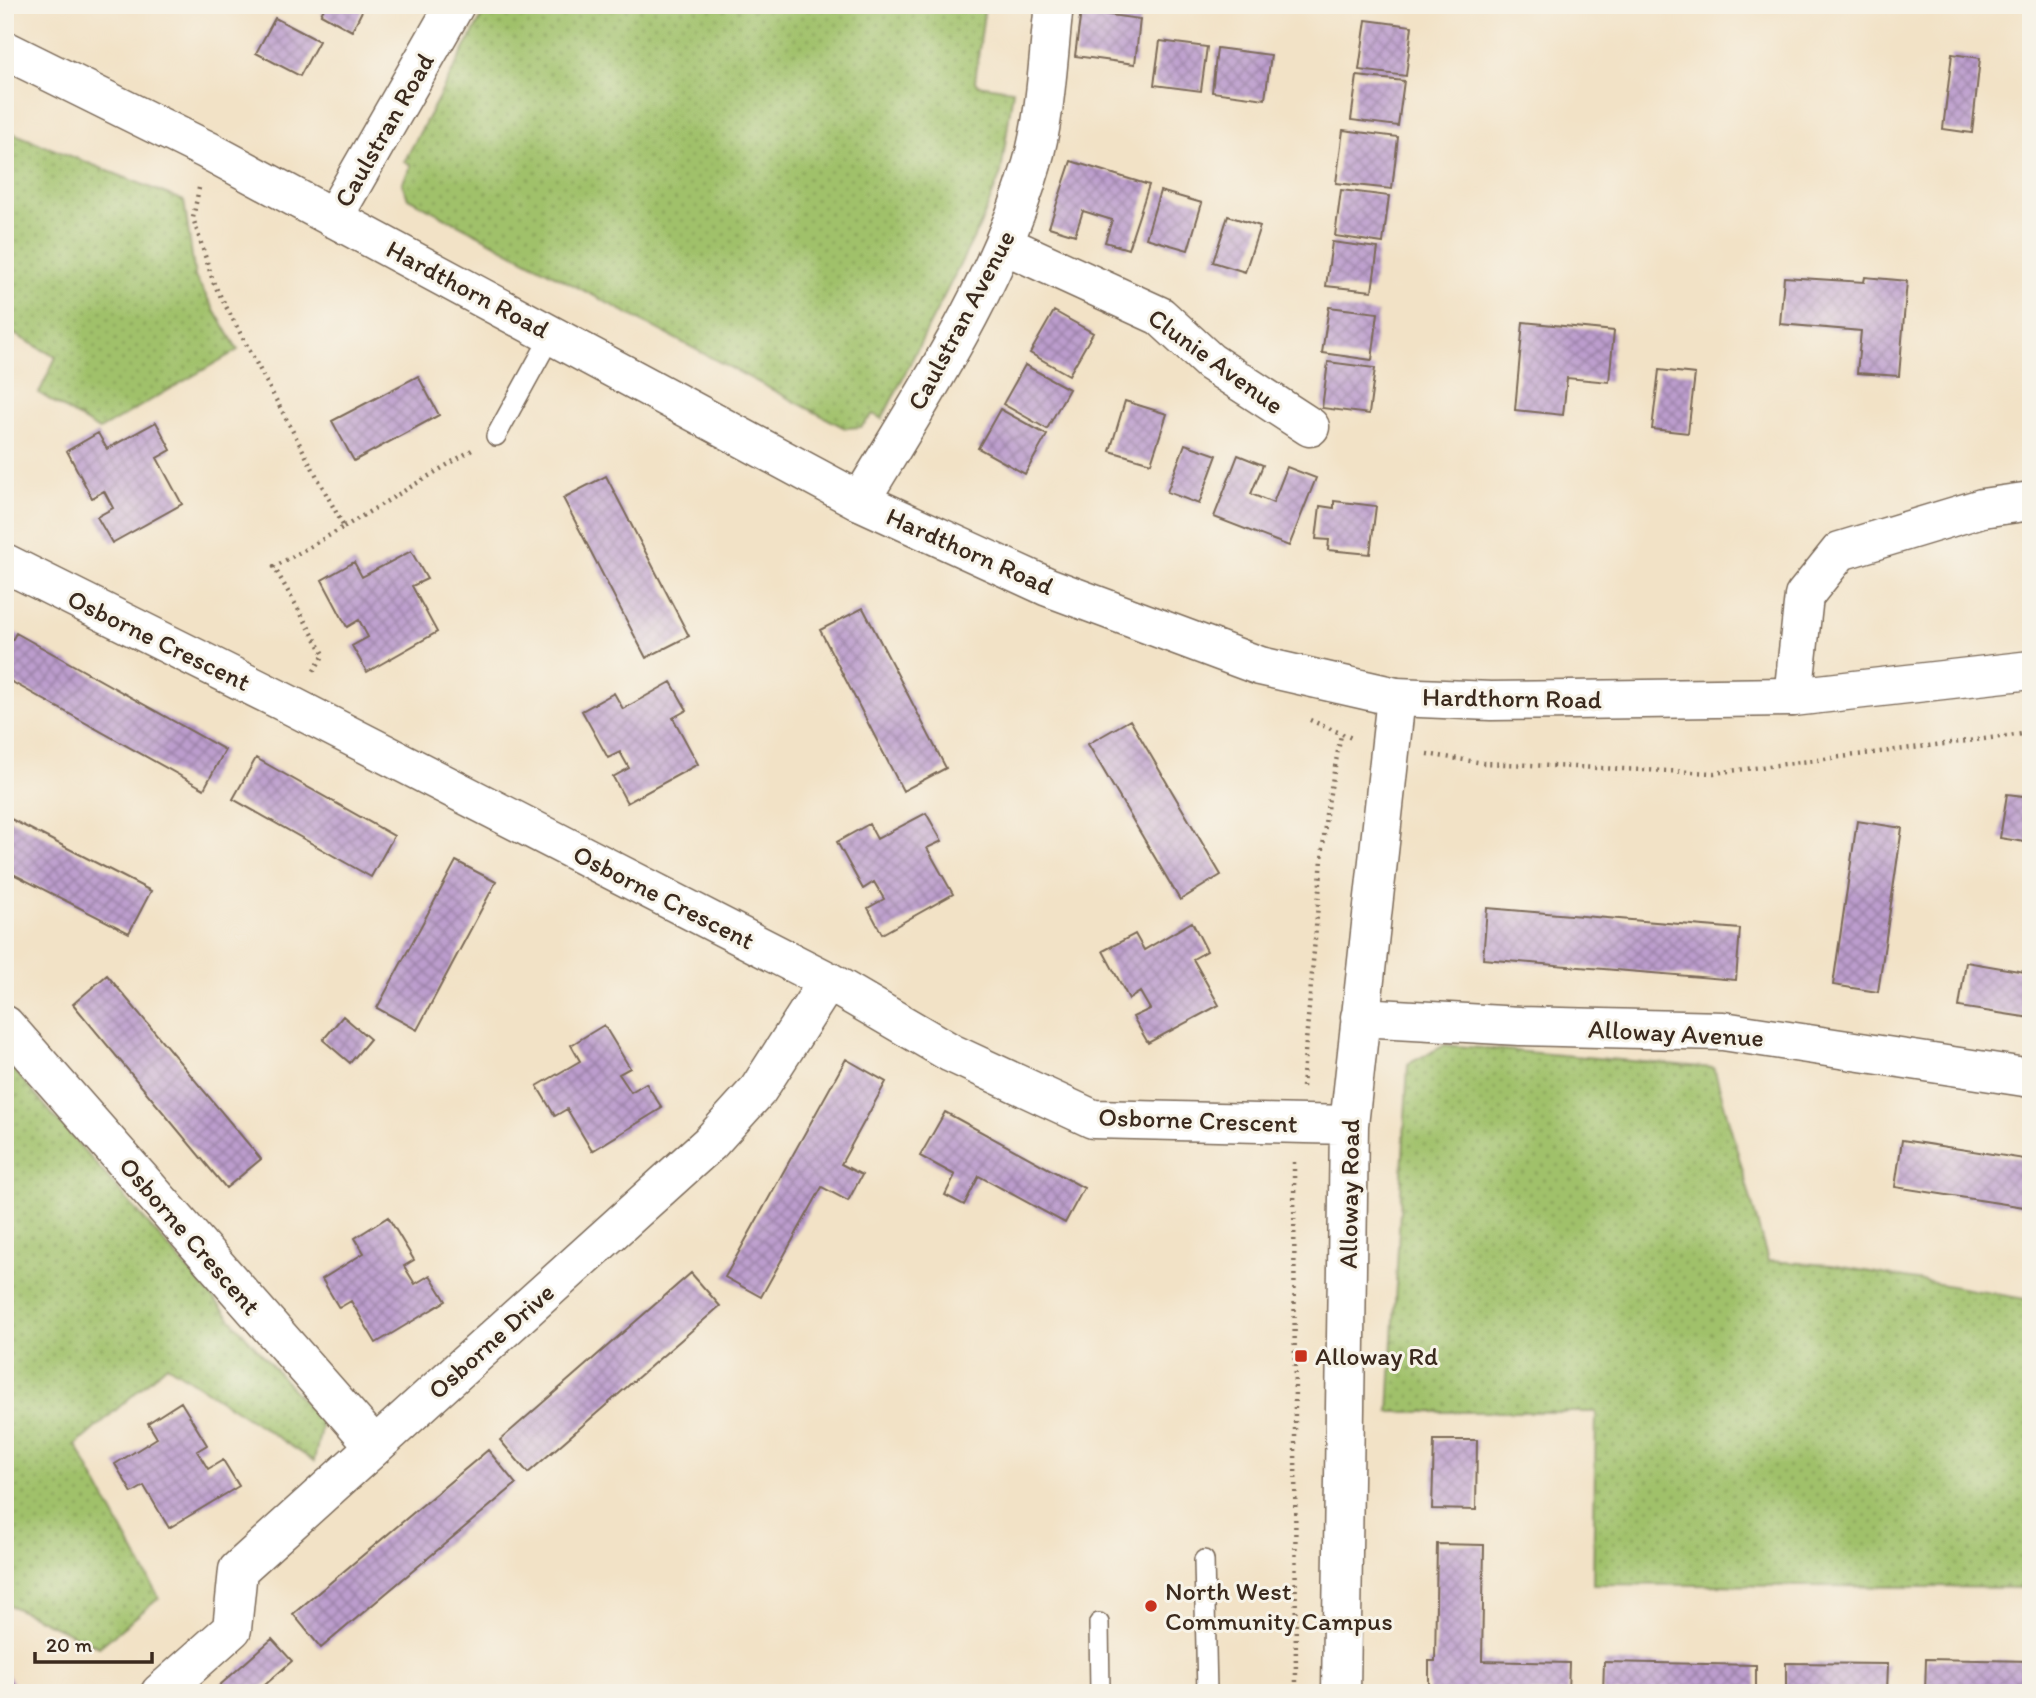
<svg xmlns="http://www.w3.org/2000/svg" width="2036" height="1698" font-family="Itim,sans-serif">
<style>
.grass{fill:url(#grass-dots);stroke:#6e7644;stroke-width:2}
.building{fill:url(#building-cross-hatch)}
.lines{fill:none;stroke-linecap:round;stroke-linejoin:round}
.service-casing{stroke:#7b6a59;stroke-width:22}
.minor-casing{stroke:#7b6a59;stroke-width:41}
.tertiary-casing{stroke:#7b6a59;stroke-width:41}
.path{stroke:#7b6a59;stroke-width:4.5;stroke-dasharray:2 5;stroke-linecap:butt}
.service{stroke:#fff;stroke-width:19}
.minor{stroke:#fff;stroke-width:38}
.tertiary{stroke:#fff;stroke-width:38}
.poi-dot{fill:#c8321e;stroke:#f7f3e8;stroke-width:2.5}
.labels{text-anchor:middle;stroke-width:6;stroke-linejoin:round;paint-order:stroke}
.street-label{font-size:26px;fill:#3b2a1e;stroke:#f7f3e8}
.poi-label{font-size:26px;fill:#3b2a1e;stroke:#f7f3e8;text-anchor:start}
</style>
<defs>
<pattern id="grass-dots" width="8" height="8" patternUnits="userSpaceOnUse" patternTransform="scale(1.75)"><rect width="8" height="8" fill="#a0c16a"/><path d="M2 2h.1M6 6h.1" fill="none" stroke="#849d57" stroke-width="1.8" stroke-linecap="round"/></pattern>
<pattern id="building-cross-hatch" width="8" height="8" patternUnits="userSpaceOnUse" patternTransform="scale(1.75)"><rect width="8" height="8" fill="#bc9dcd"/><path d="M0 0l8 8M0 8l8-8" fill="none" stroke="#9a80a6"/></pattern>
</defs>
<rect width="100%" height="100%" fill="#f7f3e8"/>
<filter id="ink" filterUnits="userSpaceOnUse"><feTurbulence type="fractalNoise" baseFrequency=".0143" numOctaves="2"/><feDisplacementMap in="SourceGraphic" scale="14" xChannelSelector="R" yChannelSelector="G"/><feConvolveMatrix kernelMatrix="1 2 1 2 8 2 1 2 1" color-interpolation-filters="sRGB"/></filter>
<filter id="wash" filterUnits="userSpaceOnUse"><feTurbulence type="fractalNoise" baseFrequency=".00686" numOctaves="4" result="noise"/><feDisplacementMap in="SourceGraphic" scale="28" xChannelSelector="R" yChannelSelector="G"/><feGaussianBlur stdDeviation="1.57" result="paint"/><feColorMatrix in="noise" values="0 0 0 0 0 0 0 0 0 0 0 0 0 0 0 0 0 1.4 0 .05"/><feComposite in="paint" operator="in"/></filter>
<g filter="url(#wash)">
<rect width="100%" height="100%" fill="#f2e2c6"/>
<!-- grass -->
<path class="grass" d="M488 5H985L975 81 977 85 1013 90 1001 173 982 221 882 419 873 414 861 427 845 428 408 198 402 184 411 165 404 162Z
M5 130 184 201 195 277 238 350 99 430 39 393 56 357 5 329Z
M1445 1045 1714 1068 1768 1261 1831 1265 2031 1300V1588L1593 1584 1596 1412H1389L1408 1064Z
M5 1060 322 1423 314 1461 167 1365 76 1445 159 1598 99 1647 5 1603Z"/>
<g id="blocks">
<!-- building -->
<path class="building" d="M326 5H365L352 31 321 14Z
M1344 5H1370V10Z
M1081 11 1140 19 1135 64 1075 56Z
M275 18 319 41 300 76 256 53Z
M1366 20 1412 26 1406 76 1359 70Z
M1160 41 1207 47 1201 91 1154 85Z
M1217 48 1271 55 1265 99 1212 92Z
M1952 54 1980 58 1972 133 1943 129Z
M1357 76 1404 81 1398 126 1351 120Z
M1343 130 1398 137 1392 189 1336 183Z
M1071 161 1149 185 1128 249 1105 242 1112 220 1083 211 1075 235 1049 227Z
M1341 190 1389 196 1383 243 1335 236Z
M1160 191 1202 203 1188 250 1146 238Z
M1228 216 1260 226 1245 272 1213 262Z
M1332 242 1378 248 1372 291 1326 286Z
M1784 277 1864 282 1865 277 1907 281 1899 376 1857 373 1861 331 1780 324Z
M1329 307 1378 313 1372 360 1322 353Z
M1054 311 1093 333 1069 375 1030 353Z
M1523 322 1614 331 1609 382 1567 378 1563 415 1515 410Z
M1328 362 1375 368 1369 414 1322 408Z
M1025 365 1069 389 1047 429 1003 404Z
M1659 370 1695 374 1688 433 1652 429Z
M418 376 439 415 354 461 332 421Z
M1125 401 1167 414 1151 463 1110 451Z
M1000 409 1047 435 1025 474 978 448Z
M156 422 171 450 157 458 182 504 112 543 97 517 113 508 104 491 92 498 67 451 98 433 107 449Z
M1185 444 1217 455 1199 504 1167 492Z
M1238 455 1263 465 1251 494 1273 503 1287 467 1316 478 1289 546 1214 517Z
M606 476 689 636 646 658 563 498Z
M1334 501 1376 506 1370 554 1328 550 1329 540 1316 539 1320 506 1334 508Z
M411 551 427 579 412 586 437 632 367 672 352 646 368 637 359 620 347 627 322 580 354 562 362 577Z
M863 608 946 768 903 791 820 630Z
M16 633 225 750 204 789 5 678V653Z
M671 682 687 710 673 718 698 764 627 803 613 777 629 768 620 752 608 758 582 711 614 693 623 709Z
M1130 720 1221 875 1180 900 1088 744Z
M256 758 394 836 371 877 233 799Z
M2007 794 2031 797V843L2000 838Z
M926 813 942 841 927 848 953 894 882 934 868 908 884 899 874 882 863 889 837 842 869 824 877 839Z
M5 816 151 891 129 933 5 870Z
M1857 821 1902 828 1878 992 1833 985Z
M456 861 496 882 417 1030 377 1008Z
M1487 908 1740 929 1736 980 1483 959Z
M1192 922 1207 951 1193 959 1219 1005 1148 1043 1133 1017 1150 1009 1140 992 1129 999 1103 951 1135 934 1144 950Z
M1966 962 2031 973V1018L1959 1007Z
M107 975 261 1159 226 1188 73 1004Z
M343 1016 370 1039 350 1063 323 1040Z
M604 1025 630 1068 619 1074 631 1092 646 1083 662 1108 592 1151 567 1109 555 1116 537 1086 580 1061 571 1045Z
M846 1059 886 1082 841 1164 862 1175 848 1201 822 1187 761 1297 725 1277Z
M945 1112 1084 1188 1065 1223 979 1176 964 1205 945 1195 955 1175 920 1156Z
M1902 1140 2031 1160V1208L1895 1187Z
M388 1217 414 1260 404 1266 415 1284 430 1275 446 1301 376 1343 351 1301 339 1308 322 1279 364 1253 355 1238Z
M691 1273 720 1306 528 1473 500 1440Z
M181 1402 207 1445 197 1451 208 1469 223 1460 239 1486 169 1528 144 1486 132 1493 115 1464 157 1438 148 1423Z
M1434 1440H1477L1476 1510 1432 1509Z
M488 1450 516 1484 321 1648 293 1614Z
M1437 1544 1484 1545 1482 1661 1569 1663 1568 1693H1429V1661H1435Z
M272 1639 292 1661 256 1693H211Z
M1926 1659 2031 1661V1693H1925Z
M1604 1662 1756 1665V1693H1603Z
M1786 1663 1888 1664 1887 1693H1786Z
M5 1670 16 1687 6 1693H5Z"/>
</g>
</g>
<g filter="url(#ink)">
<use href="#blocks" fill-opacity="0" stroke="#7b6a59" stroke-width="2"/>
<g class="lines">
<!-- service casing -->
<g class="service-casing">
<path id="service" d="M496 436 552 334
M1204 1560 1207 1693
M1099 1623 1100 1693"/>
</g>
<!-- minor casing -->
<g class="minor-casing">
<path id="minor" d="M333 218 455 5
M1005 245 1160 316 1210 362 1310 427
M860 501C925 393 997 285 1032 164 1046 116 1048 56 1054 5
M5 563 292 706 828 981 951 1053 1093 1119 1349 1125
M1793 697 1804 596 1840 551 1982 508 2031 501
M1360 1017 1520 1026 1723 1031 2031 1078
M5 1025 375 1446
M160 1693 232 1629 238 1570 710 1143 758 1090 828 981
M1341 1693 1349 1125 1396 697"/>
</g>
<!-- tertiary casing -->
<g class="tertiary-casing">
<path id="tertiary" d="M5 50 207 150 860 501 1048 587 1260 666 1396 697 1491 701 1793 697 2031 670"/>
</g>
<!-- path -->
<path class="path" d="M199 188 193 218 214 284 344 527 274 567 324 654 312 674
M344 527 472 450
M1310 720 1354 739
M1427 754 1483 763 1714 773 2031 733
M1302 1087 1326 814 1341 735
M1294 1162 1296 1693"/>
<!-- service -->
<use href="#service" class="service"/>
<!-- minor -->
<use href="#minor" class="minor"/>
<!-- tertiary -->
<use href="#tertiary" class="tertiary"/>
</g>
</g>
<!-- markers -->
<g class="poi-dot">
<rect x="1294" y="1349" width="14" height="14" rx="3.5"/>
<circle cx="1151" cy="1606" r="7"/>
</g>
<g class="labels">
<!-- street labels -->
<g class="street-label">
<text transform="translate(384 130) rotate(-60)" y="9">Caulstran Road</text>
<text transform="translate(468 289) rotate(28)" y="9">Hardthorn Road</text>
<text transform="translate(961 320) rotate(-62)" y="9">Caulstran Avenue</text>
<text transform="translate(1216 361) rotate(36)" y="9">Clunie Avenue</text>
<text transform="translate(970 551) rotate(24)" y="9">Hardthorn Road</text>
<text transform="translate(159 640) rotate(26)" y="9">Osborne Crescent</text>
<text transform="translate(1512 698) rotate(1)" y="9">Hardthorn Road</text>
<text transform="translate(664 897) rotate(27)" y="9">Osborne Crescent</text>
<text transform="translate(1676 1033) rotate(3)" y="9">Alloway Avenue</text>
<text transform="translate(1198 1120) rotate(2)" y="9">Osborne Crescent</text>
<text transform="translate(1349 1194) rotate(-89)" y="9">Alloway Road</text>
<text transform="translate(190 1236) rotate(49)" y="9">Osborne Crescent</text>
<text transform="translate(491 1341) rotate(-42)" y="9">Osborne Drive</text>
</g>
<!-- poi labels -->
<g class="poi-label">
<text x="1315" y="1365">Alloway Rd</text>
<text x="1165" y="1600">North West<tspan x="1165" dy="30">Community Campus</tspan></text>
</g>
</g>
<!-- margin -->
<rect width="2036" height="1698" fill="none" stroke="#f7f3e8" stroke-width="28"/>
<!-- scale -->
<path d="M35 1652v10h117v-10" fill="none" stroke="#3b2a1e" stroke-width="3.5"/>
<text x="46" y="1652" font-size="21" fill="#3b2a1e" stroke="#f7f3e8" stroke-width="5" paint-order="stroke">20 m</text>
</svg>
